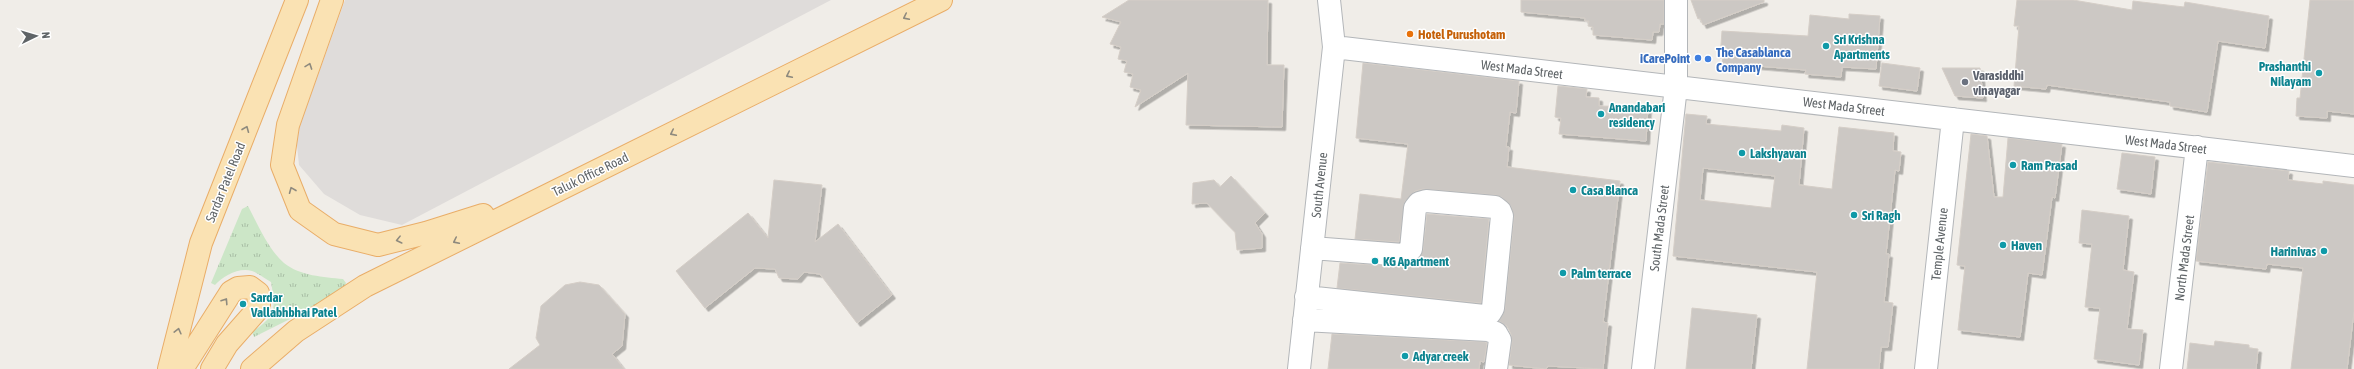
<svg xmlns="http://www.w3.org/2000/svg" width="2354" height="369" font-family="'Asap Condensed',sans-serif">
<style>
.industrial{fill:#dfdcda}
.grass{fill:url(#grass-tufts)}
.building{fill:#ccc8c4;stroke:#d5cec7;fill-rule:evenodd;filter:url(#shadow)}
.lines{fill:none;stroke-linecap:round;stroke-linejoin:round}
.minor-casing{stroke:#b3b6b9;stroke-width:24}
.primary-casing{stroke:#e9ad68;stroke-width:24}
.minor{stroke:#fff;stroke-width:22}
.primary{stroke:#fae2b3;stroke-width:22}
.oneway{stroke:#8e8a7e}
.food-dot{fill:#e8710a;stroke:#fff;stroke-width:1.5}
.culture-dot{fill:#0f9aa8;stroke:#fff;stroke-width:1.5}
.shop-dot{fill:#3f7fe0;stroke:#fff;stroke-width:1.5}
.worship-dot{fill:#6b7280;stroke:#fff;stroke-width:1.5}
.labels{text-anchor:middle;stroke-width:3;stroke-linejoin:round;paint-order:stroke}
.food-label{font-size:13px;font-weight:bold;fill:#c56008;stroke:#fff;text-anchor:start}
.culture-label{font-size:13px;font-weight:bold;fill:#0d838f;stroke:#fff;text-anchor:start}
.shop-label{font-size:13px;font-weight:bold;fill:#366cbe;stroke:#fff;text-anchor:start}
.street-label{font-size:13px;fill:#5f6467;stroke:#fff}
.worship-label{font-size:13px;font-weight:bold;fill:#5b616d;stroke:#fff;text-anchor:start}
</style>
<defs>
<pattern id="grass-tufts" width="24" height="20" patternUnits="userSpaceOnUse"><rect width="24" height="20" fill="#cce6c7"/><path d="M3 7l-1-3M5 7V3M7 7l1-3M15 17l-1-3M17 17v-4M19 17l1-3" fill="none" stroke="#a9bea5"/></pattern>
<filter id="shadow"><feDropShadow dx="3.5" dy="3.5" stdDeviation="0" flood-color="#0004"/></filter>
</defs>
<rect width="100%" height="100%" fill="#f0ede8"/>
<!-- industrial -->
<path class="industrial" d="M345 0H831L402 225 360 215 324 194 299 165 296 136Z"/>
<!-- grass -->
<path class="grass" d="M248 206C258 225 268 249 284 263 300 276 324 277 343 279L346 283 342 293 254 337 252 332C276 316 276 310 271 282 265 279 258 273 252 271 239 267 223 276 215 285L211 283 242 209Z"/>
<!-- building -->
<path class="building" d="M1129 0H1268L1267 65H1284L1282 127 1186 125 1188 73 1135 107 1141 90 1130 87 1133 74 1124 72 1127 61 1118 59 1121 47 1110 44 1121 22 1102 17Z
M1521 0H1664V24H1660L1659 32H1653L1652 40 1593 35V27L1588 26 1589 21H1585V18L1521 12Z
M1691 0H1764V2L1703 25 1700 18 1698 19Z
M2017 0H2073L2132 10 2133 1 2184 7 2185 2 2269 16 2265 48 2218 41 2207 112 2170 106V102L2047 85 2046 89 2014 86 2019 26H2014Z
M2310 0H2354V114L2327 111V118L2296 116 2297 98H2300Z
M1849 14 1880 16 1876 69 1842 67 1841 77 1805 74 1806 70 1722 63 1723 58H1720L1722 31 1808 36 1810 15 1849 19Z
M1363 63 1519 81 1516 113 1510 112 1506 147H1509L1507 167 1620 181 1603 322 1608 323 1603 369 1548 366 1546 369 1509 365 1512 342 1511 334 1507 326 1499 321 1505 309 1514 217 1511 206 1502 197 1496 195 1423 189 1415 191 1405 201 1399 242 1355 239 1360 194 1401 199 1408 144 1356 138Z
M1882 63 1920 68 1917 91 1879 86Z
M1942 68H1980L1983 98 1955 96Z
M1558 86 1587 89 1586 97 1599 98V106L1648 107 1646 141 1559 134 1561 118 1555 117Z
M1686 114 1707 116 1706 124 1781 131 1782 125 1804 128 1799 185 1832 189 1839 127 1894 133 1893 151 1901 152 1899 171 1895 170 1886 254H1889L1884 302 1893 303 1888 347H1881L1879 369H1807L1817 272 1673 256ZM1703 168 1775 176 1771 208 1700 200Z
M1971 134 1987 136 1994 197H2003L2008 138 2062 144 2055 198 2052 197 2042 275 2028 273 2020 337 1958 330 1965 266 1957 265Z
M2122 153 2155 157 2151 194 2117 189Z
M2208 162 2289 171 2288 180 2323 184V181L2354 185V311L2347 369H2291L2303 268 2267 264 2266 269 2196 261Z
M1231 176 1265 213 1255 223 1262 234V248L1237 250 1235 232 1207 203 1192 204 1193 183 1214 180 1220 187Z
M774 180 822 185 815 242 838 224 892 295 857 323 820 274 804 272 798 279 779 278 775 269 755 268 705 308 676 271 748 213 768 238Z
M2082 210 2129 216 2123 270 2134 272 2127 329 2143 330 2139 365 2094 359 2100 308 2085 307 2092 244 2079 243Z
M1427 214 1489 219 1481 303 1337 288 1340 263 1402 267 1410 265 1418 259 1423 250Z
M580 282 599 285 625 314 622 346 612 354 624 369H509L540 345 536 338 541 306 565 285Z
M1692 308 1757 315 1751 369H1686Z
M1332 334 1485 342 1487 343 1484 362 1480 361 1479 369H1328Z
M2215 341 2249 345V348L2258 349 2256 369H2187L2190 343 2214 346Z"/>
<g class="lines">
<!-- minor casing -->
<g class="minor-casing">
<path id="minor" d="M1334 47 2354 166
M1306 297 1484 316 1490 313 1493 308 1502 216 1500 211 1495 207 1426 201 1419 203 1415 208 1411 249 1403 255 1312 248
M1304 320 1488 330 1496 333 1500 340 1496 369
M1299 369 1334 47 1329 0
M1643 369 1676 87V0
M1926 369 1953 119
M2171 369 2197 147"/>
</g>
<!-- primary casing -->
<g class="primary-casing">
<path id="primary" d="M332 0 288 125 282 165 300 210 334 234 378 245 426 233 483 215
M169 369 201 243 297 0
M182 369 231 292 238 288 250 287 258 293 259 305 257 310 227 344 212 369
M252 369 296 331 365 286 941 0"/>
</g>
<!-- minor -->
<use href="#minor" class="minor"/>
<!-- primary -->
<use href="#primary" class="primary"/>
</g>
<!-- one-way arrows -->
<defs><path id="oneway-chevron" d="M-2-3.5L2.5 0L-2 3.5" fill="none" stroke-width="1.6" stroke-linecap="round" stroke-linejoin="round"/></defs>
<g class="oneway">
<use href="#oneway-chevron" transform="translate(906 17) rotate(154)"/>
<use href="#oneway-chevron" transform="translate(309 66) rotate(-70)"/>
<use href="#oneway-chevron" transform="translate(789 75) rotate(154)"/>
<use href="#oneway-chevron" transform="translate(246 129) rotate(-68)"/>
<use href="#oneway-chevron" transform="translate(673 133) rotate(154)"/>
<use href="#oneway-chevron" transform="translate(292 190) rotate(-112)"/>
<use href="#oneway-chevron" transform="translate(399 240) rotate(166)"/>
<use href="#oneway-chevron" transform="translate(456 241) rotate(154)"/>
<use href="#oneway-chevron" transform="translate(225 301) rotate(-57)"/>
<use href="#oneway-chevron" transform="translate(178 331) rotate(-76)"/>
</g>
<!-- markers -->
<circle class="food-dot" cx="1410" cy="34" r="4"/>
<g class="culture-dot">
<circle cx="1826" cy="46" r="4"/>
<circle cx="2319" cy="73" r="4"/>
<circle cx="1601" cy="114" r="4"/>
<circle cx="1742" cy="153" r="4"/>
<circle cx="2013" cy="165" r="4"/>
<circle cx="1573" cy="190" r="4"/>
<circle cx="1854" cy="215" r="4"/>
<circle cx="2003" cy="245" r="4"/>
<circle cx="2324" cy="251" r="4"/>
<circle cx="1375" cy="261" r="4"/>
<circle cx="1563" cy="273" r="4"/>
<circle cx="243" cy="304" r="4"/>
<circle cx="1405" cy="356" r="4"/>
</g>
<g class="shop-dot">
<circle cx="1698" cy="58" r="4"/>
<circle cx="1708" cy="59" r="4"/>
</g>
<circle class="worship-dot" cx="1965" cy="82" r="4"/>
<g class="labels">
<!-- food labels -->
<g class="food-label">
<text x="1418" y="39">Hotel Purushotam</text>
</g>
<!-- culture labels -->
<g class="culture-label">
<text x="1834" y="44">Sri Krishna<tspan x="1834" dy="15">Apartments</tspan></text>
<text x="2311" y="71" text-anchor="end">Prashanthi<tspan x="2311" dy="15">Nilayam</tspan></text>
<text x="1609" y="112">Anandabari<tspan x="1609" dy="15">residency</tspan></text>
<text x="1750" y="158">Lakshyavan</text>
<text x="2021" y="170">Ram Prasad</text>
<text x="1581" y="195">Casa Blanca</text>
<text x="1862" y="220">Sri Ragh</text>
<text x="2011" y="250">Haven</text>
<text x="2316" y="256" text-anchor="end">Harinivas</text>
<text x="1383" y="266">KG Apartment</text>
<text x="1571" y="278">Palm terrace</text>
<text x="251" y="302">Sardar<tspan x="251" dy="15">Vallabhbhai Patel</tspan></text>
<text x="1413" y="361">Adyar creek</text>
</g>
<!-- shop labels -->
<g class="shop-label">
<text x="1716" y="57">The Casablanca<tspan x="1716" dy="15">Company</tspan></text>
<text x="1690" y="63" text-anchor="end">iCarePoint</text>
</g>
<!-- street labels -->
<g class="street-label">
<text transform="translate(1522 69) rotate(7)" y="5">West Mada Street</text>
<text transform="translate(1844 106) rotate(7)" y="5">West Mada Street</text>
<text transform="translate(2166 144) rotate(7)" y="5">West Mada Street</text>
<text transform="translate(590 174) rotate(-26)" y="5">Taluk Office Road</text>
<text transform="translate(225 182) rotate(-68)" y="5">Sardar Patel Road</text>
<text transform="translate(1319 185) rotate(-84)" y="5">South Avenue</text>
<text transform="translate(1659 228) rotate(-83)" y="5">South Mada Street</text>
<text transform="translate(1939 244) rotate(-84)" y="5">Temple Avenue</text>
<text transform="translate(2184 258) rotate(-83)" y="5">North Mada Street</text>
</g>
<!-- worship labels -->
<g class="worship-label">
<text x="1973" y="80">Varasiddhi<tspan x="1973" dy="15">vinayagar</tspan></text>
</g>
</g>
<!-- north arrow -->
<g transform="translate(36 36) rotate(85)" stroke="#ffffff" stroke-width="3" paint-order="stroke">
<path d="M0-3L7 15L0 10L-7 15Z" fill="#5f6467"/>
<text y="-6" font-size="11" font-weight="bold" text-anchor="middle" fill="#5f6467">N</text>
</g>
</svg>
